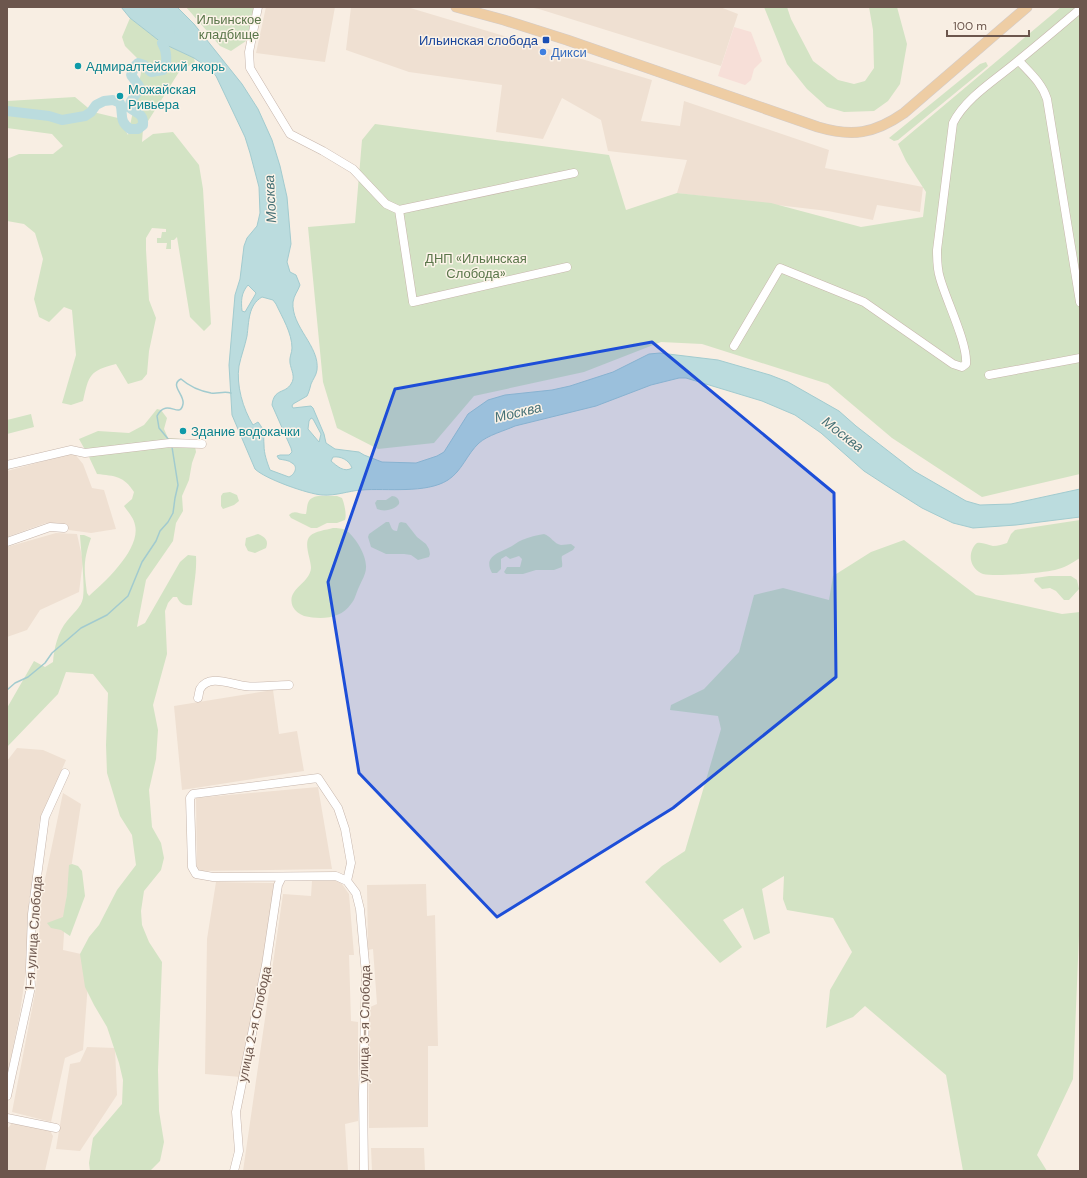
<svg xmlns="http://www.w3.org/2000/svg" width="1087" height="1178" font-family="'DM Sans',sans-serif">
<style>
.residential{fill:#efe0d2}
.commercial{fill:#f7dfd8}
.green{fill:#d3e3c4}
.water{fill:#bbdcde;stroke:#a2cbcf;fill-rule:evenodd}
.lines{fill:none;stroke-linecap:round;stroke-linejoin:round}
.stream{stroke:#a2cbcf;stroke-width:1.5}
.river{stroke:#bbdcde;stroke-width:10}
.minor-casing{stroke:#c7b6ac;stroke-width:9}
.major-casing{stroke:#d3ccca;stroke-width:11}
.minor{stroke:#fff;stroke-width:8}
.major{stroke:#eecda4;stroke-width:10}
.marked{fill:#1d4ed8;fill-opacity:0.2;stroke:#1d4ed8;stroke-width:3;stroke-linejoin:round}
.transit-dot{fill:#1a4fb4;stroke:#fcf3e8;stroke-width:1.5}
.shop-dot{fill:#3f7fe0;stroke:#fcf3e8;stroke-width:1.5}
.culture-dot{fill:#0f9aa8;stroke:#fcf3e8;stroke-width:1.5}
.labels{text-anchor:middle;stroke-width:3;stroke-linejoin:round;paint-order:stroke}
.park-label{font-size:13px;fill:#5a764a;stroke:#fcf3e8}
.transit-label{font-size:13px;fill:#164399;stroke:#fcf3e8;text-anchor:end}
.shop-label{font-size:13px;fill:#366cbe;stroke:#fcf3e8;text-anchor:start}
.culture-label{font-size:13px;fill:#0d838f;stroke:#fcf3e8;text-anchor:start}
.street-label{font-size:13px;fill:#6c564d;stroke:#fcf3e8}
.water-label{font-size:14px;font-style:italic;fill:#477277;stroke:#fcf3e8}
</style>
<rect width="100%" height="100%" fill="#f8eee3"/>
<!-- residential -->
<path class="residential" d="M266 7H335L325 62 256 53Z
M351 7H407L652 80 641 121 680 126 684 101 829 150 825 168 923 187 920 212 877 205 873 220 828 211 677 193 687 160 608 151 601 120 562 98 543 139 496 132 502 85 409 72 346 50Z
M528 7H720L738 14 721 66 539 9Z
M74 453 83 464 92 488 104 490 116 529 91 533 69 530 66 525 46 523 7 537V471Z
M56 533 77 534 83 561 79 592 40 610 27 630 7 637V547Z
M273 690 279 734 297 731 304 771 182 790 174 706Z
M17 748 43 750 66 760 39 823 26 970 20 1013 7 1077V761Z
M318 787 332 869 197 871 196 798Z
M63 793 81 804 66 901 63 950 90 956 83 1050 65 1058 51 1122 12 1112 36 988 41 898Z
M312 881H340L349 894 354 955H349L351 1021 358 1022V1121L345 1124 348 1171H243L283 894 311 896Z
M216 882 274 883 264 964 241 1077 205 1074 207 939Z
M426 884 427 916 435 915 438 1046H428V1127L369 1128 368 1008 377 1004 373 949 368 950 367 885Z
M87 1047 115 1048 117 1095 80 1151 56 1149 70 1064 80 1062Z
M13 1122 49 1129 53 1136 45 1171H7V1129Z
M371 1148H424L425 1171H372Z"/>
<!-- commercial -->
<path class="commercial" d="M734 27 751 32 762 61 754 69 751 80 745 85 718 76Z"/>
<!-- green -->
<path class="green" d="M186 7H255L246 41 231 51 220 46Z
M764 7H787L791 19 813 61 838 80 854 84 865 81 874 68 873 30 869 7H897L907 44 900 84 888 101 874 111 844 112 827 107 807 89 787 64Z
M1061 7H1080V474L982 497 892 438 828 384 702 344 661 342 584 372 474 396 434 443 378 449 337 428 323 382 308 227 355 223 362 140 375 124 609 155 626 210 677 193 771 203 861 227 923 217 926 192 906 161 898 144Z
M130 18 162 43 194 58 195 62 179 72 143 129 142 142 153 134 173 132 199 165 203 189 211 324 204 331 190 317 177 237 174 240H171V249H166L167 243H157V238H161L162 232H166V229L152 228 146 238V250L149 300 156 318 149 351 147 374 142 380 128 384 116 364C89 371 89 375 83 401L71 405 62 403 76 355 72 310 64 307 49 322 39 317 34 299 43 259 35 233 24 224 7 221V159L19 154H53L63 146 52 134 7 128V101L75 97 93 112 118 118 128 135 141 73 138 59 125 46 122 37Z
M986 62 988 66 898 140 894 141 889 138 980 64Z
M157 409 161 410 167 418 164 429 168 438 194 440 196 452 192 463 189 480 182 496 183 511 176 523 173 541 146 580 137 627 145 623 180 562 188 555 196 556C197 573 193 588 192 605 184 606 180 604 177 597H173L168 603 165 611 167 654 153 705 158 730 156 759 149 790 152 827 161 843 164 858 161 870 144 891 141 911 142 925 149 942 162 962 158 1070 159 1111 164 1142 160 1161 150 1171H90L89 1163 93 1138 122 1104 123 1080 119 1063 107 1027 94 1005 85 987 80 954 89 937 99 925 117 890 136 865 132 835 120 816 107 773 106 745 108 693 93 674 66 672 58 694 7 747V708L34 661 45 667 53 662C54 648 58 632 67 621 73 613 81 608 83 598 85 582 81 552 80 535H84L91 538C83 561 84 569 87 593L89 596C105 582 141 549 135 525 134 518 128 512 124 506L132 499 134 492C124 476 115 476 97 474L89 457 79 439 98 431 129 433 144 425Z
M31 414 34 427 7 434V420Z
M230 492 237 495 239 501 234 505 223 509 221 506V496L223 493Z
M318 496H337L342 498C344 502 347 515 345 520L337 523H327L317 528H311L291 518 289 515C295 509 300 515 306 514 308 505 306 498 318 496Z
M392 496C397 496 400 500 399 504 394 510 384 512 377 509L375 503 377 500H386Z
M1080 520V558C1072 563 1064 568 1055 570 1042 573 995 577 983 574 977 572 972 566 971 560 970 554 972 547 977 543 983 542 987 545 993 546 998 546 1003 544 1007 543L1011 534 1015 530Z
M386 522H389C391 526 391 531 397 531L399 523 401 522 406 523 417 537 426 544 429 549 430 554 429 557 418 560 411 555 404 554H386L371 547 368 537 369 534Z
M333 528C337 528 343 528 347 531 356 538 367 556 366 568 366 574 361 582 359 587 356 593 355 600 351 604 341 619 321 620 304 616 299 614 295 611 293 607 285 589 310 584 311 568 311 559 303 543 310 536 315 531 326 530 333 528Z
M258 534C265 537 269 540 266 548L255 553 248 551 245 545 246 538Z
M544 534C551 536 554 544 561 545 565 545 568 544 571 544L575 547 573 550 562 556C561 560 563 563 562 567L554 570H536L523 574H506L504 572 507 567H520L522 559 519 556 510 559 506 556 501 559V569L497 573H492C483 557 498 553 508 548 513 546 517 542 522 540 529 537 537 535 544 534Z
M904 540 976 595 1062 614 1080 612V912L1073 1079 1037 1155 1047 1171H963L946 1075 865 1006 853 1017 826 1028 830 990 852 952 833 918 787 910 783 899 784 876 762 889 770 933 754 940 743 908 723 920 742 947 720 963 645 882 662 866 685 851 721 729 718 716 670 710 671 705 704 689 739 652 754 595 783 588 829 600 833 576 871 552Z
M1049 576H1071L1077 580 1079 589 1069 600H1064L1056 591 1050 588 1042 589 1034 581 1035 578Z
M72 864 78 866 82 871 85 896 70 936 61 930 51 928 47 923 63 917 67 894 69 865Z"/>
<!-- water -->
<path class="water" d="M121 7H177L194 24 242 84 258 109 272 140 280 166 287 197 291 244 287 262 290 272 296 275 300 285C298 291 294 295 293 302 291 327 320 346 317 370 316 376 313 379 311 384 310 388 309 392 307 396L293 404 292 406 293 408 311 406 313 408 324 434 326 443 335 449 359 452 364 455 382 462 416 463 437 456 444 452 468 414 488 400 505 395 552 390 570 386 613 372 649 354 660 353 718 360 770 375 788 382 839 411 856 426 914 471 966 501 980 505 1011 504 1080 489V517L1016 525 973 528 953 523 922 508 884 484 864 471 821 433 795 415 762 401 686 378H679L651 385 596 406 515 426C504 431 488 435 479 443 467 454 462 471 448 480 426 494 387 488 361 490 348 491 336 496 322 495 308 494 265 479 255 469L232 415 229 365 235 295 240 279 244 246 247 238 257 226 260 213 259 187 250 153 245 137 216 76 207 67 194 58 162 43 130 18ZM248 285 256 293 255 295 245 312 242 311C241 301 241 293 248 285ZM262 297 273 300 276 304C282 317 292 333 292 348 292 353 289 357 290 363 291 370 296 377 291 384 285 394 274 388 272 405L291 448 292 452 289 455H280L277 456 279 459C283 460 289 460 292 463 299 467 294 475 289 477L270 470C267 462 264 454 264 445 263 434 266 432 258 422L253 425C243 409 236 385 239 366 241 356 245 346 247 336 249 322 248 305 262 297ZM311 418 313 419 321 434 319 442 308 429 309 421ZM333 457C341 456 349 460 352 468 344 473 337 466 331 461Z"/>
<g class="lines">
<!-- stream -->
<path class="stream" d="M169 440 159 428 157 416C167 397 180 420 183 404 185 395 169 385 181 379 189 386 200 391 211 393 218 394 223 391 231 393
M7 690 15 683 28 677 45 663 52 653 81 628 107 615 128 596 142 562 156 541 160 531 168 522 173 513 175 498 178 485 172 447"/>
<!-- river -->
<path class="river" d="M7 111 49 116 62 120 85 116 91 112 96 105 104 101 113 100 120 103C124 115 118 120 130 129H138L143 125C144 114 138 114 130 108 128 98 140 95 139 86L131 75 136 65 138 63 144 65 151 72 163 70C168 63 167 51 162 43L170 32"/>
<!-- minor casing -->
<g class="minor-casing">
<path id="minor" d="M258 7 249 52 250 68 290 134 323 151 353 169 386 204 399 210
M1019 61C1030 73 1042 83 1047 99L1080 302
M567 267 413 302 399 210 574 173
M734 346 780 268 864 302 953 364 962 367 966 364C968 344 946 300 940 278 937 269 937 260 937 250L953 123C966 97 997 79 1019 60 1040 43 1060 26 1080 9
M989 375 1080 358
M7 465 71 450 85 453 170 443 202 444
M7 542 50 527 64 528
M198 698C199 695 199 691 200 689 209 673 232 685 245 686 259 688 274 685 289 685
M347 881 351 863 345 829 338 808 318 778 193 794 190 798 192 867 196 874 213 877 336 876 347 881 356 893 360 909 366 974 363 1094 364 1171
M7 1096 31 987 30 969 32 914 45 817 65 773
M7 1118 56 1128
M234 1171 239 1151 236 1112 266 965 278 885 282 877"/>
</g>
<!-- major casing -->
<g class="major-casing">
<path id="major" d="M456 7 504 20 567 40 818 127C852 137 874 134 904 113L1027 7"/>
</g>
<!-- minor -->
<use href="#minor" class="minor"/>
<!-- major -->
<use href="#major" class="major"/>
</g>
<!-- marked area -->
<path class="marked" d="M652 342 834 493 836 677 673 808 497 917 359 773 328 582 395 389Z"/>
<!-- markers -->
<rect class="transit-dot" x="542" y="36" width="8" height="8" rx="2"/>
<circle class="shop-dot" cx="543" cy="52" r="4"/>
<g class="culture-dot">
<circle cx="78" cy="66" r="4"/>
<circle cx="120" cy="96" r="4"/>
<circle cx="183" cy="431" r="4"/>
</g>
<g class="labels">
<!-- park labels -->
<g class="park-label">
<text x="229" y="24">Ильинское<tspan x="229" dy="15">кладбище</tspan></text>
<text x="476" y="263">ДНП «Ильинская<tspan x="476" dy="15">Слобода»</tspan></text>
</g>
<!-- transit labels -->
<g class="transit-label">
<text x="538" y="45">Ильинская слобода</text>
</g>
<!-- shop labels -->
<g class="shop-label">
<text x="551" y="57">Дикси</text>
</g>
<!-- culture labels -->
<g class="culture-label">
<text x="86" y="71">Адмиралтейский якорь</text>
<text x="128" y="94">Можайская<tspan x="128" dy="15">Ривьера</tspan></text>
<text x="191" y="436">Здание водокачки</text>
</g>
<!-- street labels -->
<g class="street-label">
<text transform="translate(33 933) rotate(-86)" y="5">1-я улица Слобода</text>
<text transform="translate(254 1024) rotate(-78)" y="5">улица 2-я Слобода</text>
<text transform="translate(364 1024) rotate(-89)" y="5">улица 3-я Слобода</text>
</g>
<!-- water labels -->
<g class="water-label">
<text transform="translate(270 199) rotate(-93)" y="5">Москва</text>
<text transform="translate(518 412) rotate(-13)" y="5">Москва</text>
<text transform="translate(843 434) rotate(38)" y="5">Москва</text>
</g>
</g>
<!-- border -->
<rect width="1087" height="1178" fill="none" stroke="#6c564d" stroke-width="16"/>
<!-- scale -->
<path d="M947 30v6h82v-6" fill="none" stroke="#6c564d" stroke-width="2"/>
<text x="953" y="30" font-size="12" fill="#6c564d" stroke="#fcf3e8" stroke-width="3" paint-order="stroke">100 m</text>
</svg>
